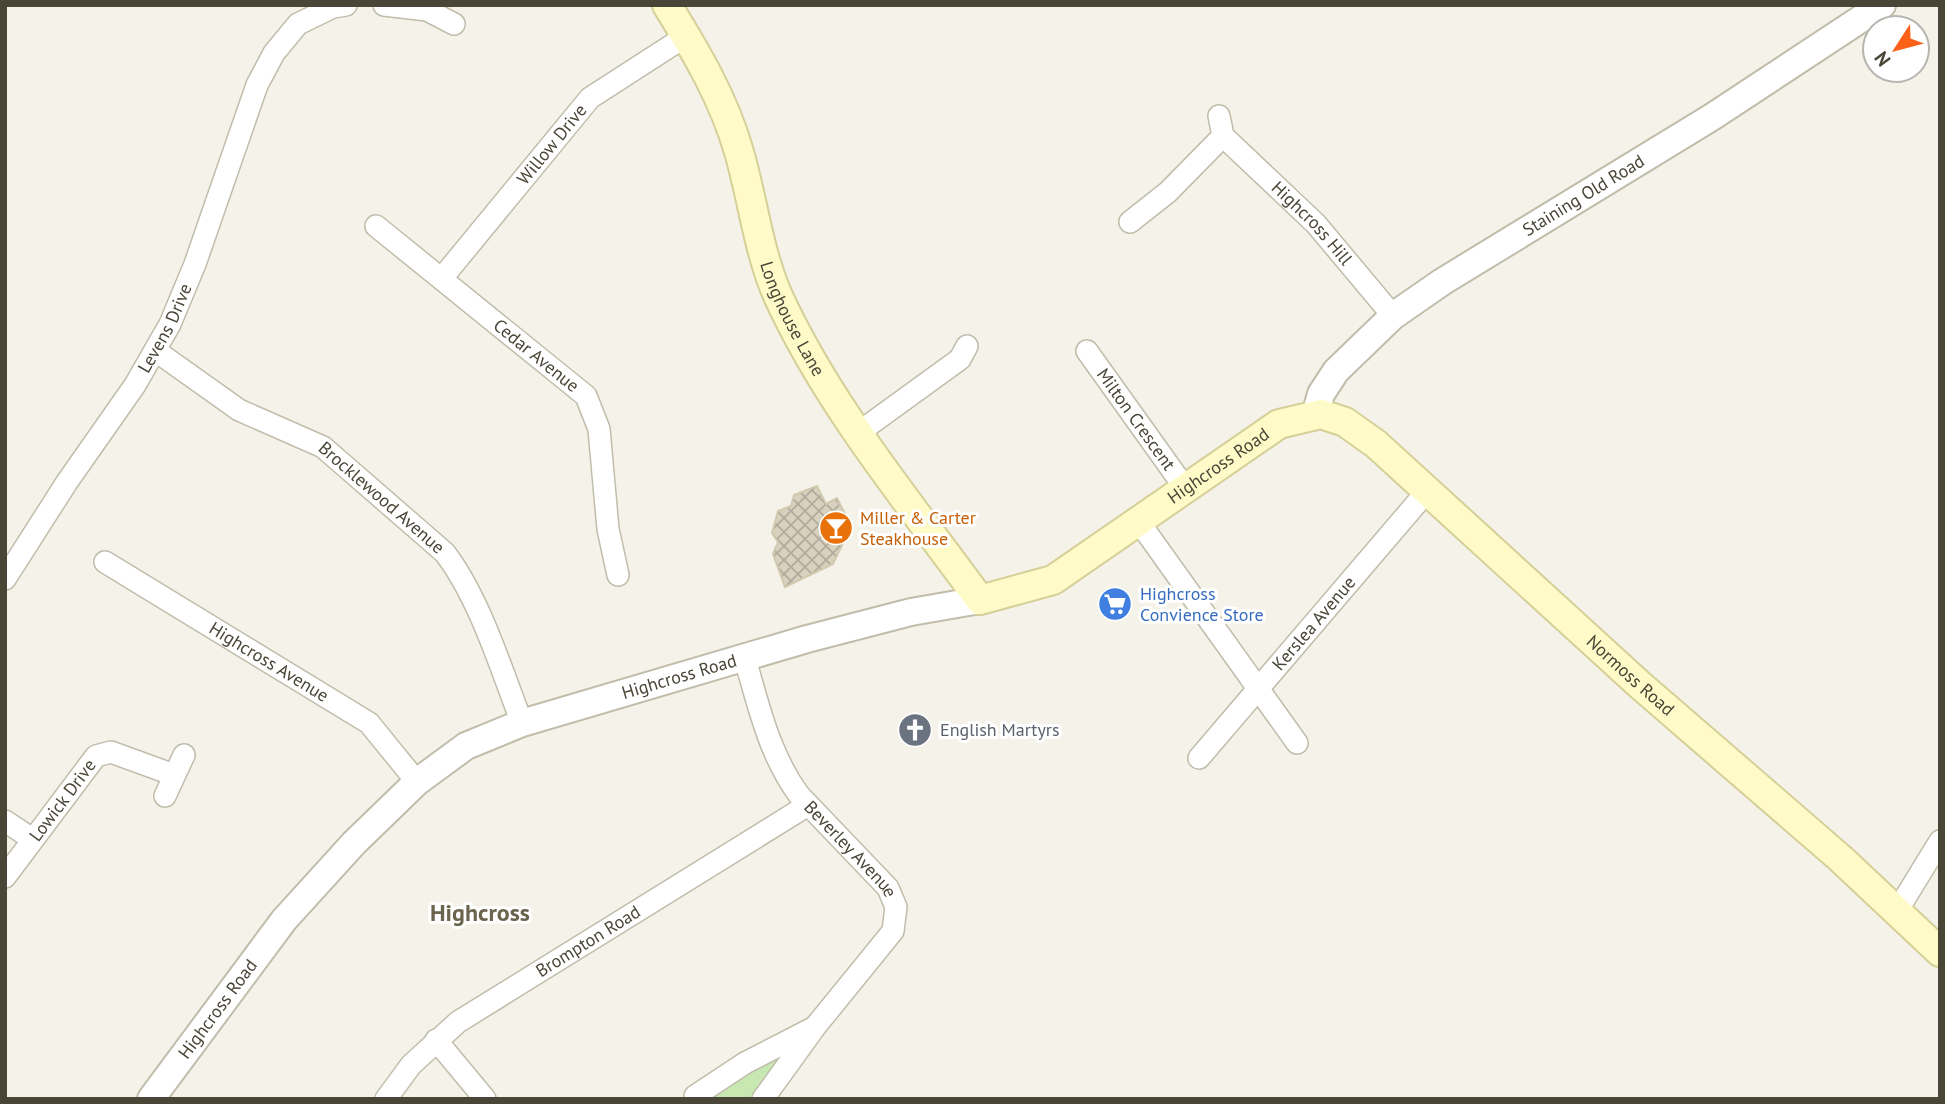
<svg xmlns="http://www.w3.org/2000/svg" width="1945" height="1104" font-family="'PT Sans',sans-serif">
<style>
.green{fill:#c7e9b1}
.building{fill:url(#building-cross-hatch);stroke:#d1cab1;stroke-width:2}
.lines{fill:none;stroke-linecap:round;stroke-linejoin:round}
.minor-casing{stroke:#c0bdab;stroke-width:24}
.tertiary-casing{stroke:#c0bdab;stroke-width:30}
.secondary-casing{stroke:#d5cf98;stroke-width:32}
.minor{stroke:#fff;stroke-width:21}
.tertiary{stroke:#fff;stroke-width:26}
.secondary{stroke:#fffbc9;stroke-width:28}
.labels{text-anchor:middle;stroke-width:6;stroke-linejoin:round;paint-order:stroke}
.street-label{font-size:18px;fill:#494537;stroke:#fff}
.food-label{font-size:18px;fill:#c56008;stroke:#fff;text-anchor:start}
.shop-label{font-size:18px;fill:#366cbe;stroke:#fff;text-anchor:start}
.worship-label{font-size:18px;fill:#5b616d;stroke:#fff;text-anchor:start}
.district-label{font-size:24px;font-weight:bold;fill:#6c654e;stroke:#fff}
</style>
<defs>
<pattern id="building-cross-hatch" width="8" height="8" patternUnits="userSpaceOnUse" patternTransform="scale(1.75)"><rect width="8" height="8" fill="#d7d1be"/><path d="M0 0l8 8M0 8l8-8" fill="none" stroke="#b0ab9b"/></pattern>
</defs>
<rect width="100%" height="100%" fill="#f5f3e9"/>
<!-- green -->
<path class="green" d="M815 1027 763 1099H697Z"/>
<!-- building -->
<path class="building" d="M817 486 826 504 837 498 851 526 833 564 785 587 773 554 778 542 772 533 778 511 791 506 794 495Z"/>
<g class="lines">
<!-- minor casing -->
<g class="minor-casing">
<g id="minor">
<path d="M384 5 427 10 454 24"/>
<path id="s1" d="M1219 116 1223 136 1316 224 1393 316"/>
<path d="M1130 222 1168 192 1223 136"/>
<path id="s2" d="M376 226 586 396 599 429 608 529 618 575"/>
<path id="s3" d="M442 278 590 98 686 36"/>
<path id="s4" d="M156 351 239 410 323 447 445 553C480 599 501 669 522 723"/>
<path id="s5" d="M1087 351 1185 488"/>
<path d="M858 433 960 359 967 346"/>
<path d="M1139 522 1297 743"/>
<path id="s6" d="M105 562 369 723 417 782"/>
<path id="s7" d="M5 579 67 482 135 385 170 324 195 264 257 85 274 53 298 24 333 7 346 5"/>
<path id="s8" d="M745 659C759 707 769 754 799 795L888 888 896 907 893 931 815 1027 763 1099"/>
<path id="s9" d="M1199 758 1428 490"/>
<path d="M165 796 184 755"/>
<path d="M5 821 32 839"/>
<path id="s10" d="M5 877 96 756 111 752 174 775"/>
<path d="M1897 911 1940 841"/>
<path d="M436 1040 485 1099"/>
<path d="M695 1096 745 1063 813 1028"/>
<path id="s11" d="M386 1099 411 1065 458 1022 808 805"/>
</g>
</g>
<!-- tertiary casing -->
<g class="tertiary-casing">
<g id="tertiary">
<path id="s12" d="M1315 415 1321 394 1336 371 1393 316 1442 282 1712 117 1882 5"/>
<path id="s13" d="M151 1099 284 920 354 843 417 782 466 746 522 723 807 639 911 612 980 600"/>
</g>
</g>
<!-- secondary casing -->
<g class="secondary-casing">
<g id="secondary">
<path id="s14" d="M667 5C696 52 724 99 739 152 753 200 758 250 778 296 829 407 909 502 980 600L1053 580 1279 424 1321 414 1345 422 1376 444 1640 685 1840 858 1940 952"/>
</g>
</g>
<!-- minor -->
<use href="#minor" class="minor"/>
<!-- tertiary -->
<use href="#tertiary" class="tertiary"/>
<!-- secondary -->
<use href="#secondary" class="secondary"/>
</g>
<!-- icons -->
<defs>
<g id="bar-disc" transform="scale(1.75)"><circle r="9.5" fill="#e8710a" stroke="#fff"/><path d="M-6-5H6L.8 .8V4.5H3.5V6h-7V4.5H-.8V.8Z" fill="#fff"/></g>
<g id="supermarket-disc" transform="scale(1.75)"><circle r="9.5" fill="#3f7fe0" stroke="#fff"/><path d="M-6-5.5h2.5l.6 2H6L4.5 2H-2.5L-4.4-4H-6ZM-1.5 3.2a1.3 1.3 0 1 0 .1 0ZM3 3.2a1.3 1.3 0 1 0 .1 0Z" fill="#fff"/></g>
<g id="church-disc" transform="scale(1.75)"><circle r="9.5" fill="#6b7280" stroke="#fff"/><path d="M-1.2-6h2.4v3.5h3.3v2.4h-3.3V6h-2.4V-.1h-3.3v-2.4h3.3Z" fill="#fff"/></g>
</defs>
<g fill-rule="evenodd">
<use href="#bar-disc" x="836" y="528"/>
<use href="#supermarket-disc" x="1115" y="604"/>
<use href="#church-disc" x="915" y="730"/>
</g>
<g class="labels">
<!-- street labels -->
<g class="street-label">
<text dy="6" stroke="none"><textPath href="#s3" startOffset="173">Willow Drive</textPath></text>
<text dy="6" stroke="none"><textPath href="#s12" startOffset="354">Staining Old Road</textPath></text>
<text dy="6" stroke="none"><textPath href="#s1" startOffset="145">Highcross Hill</textPath></text>
<text dy="6" stroke="none"><textPath href="#s14" startOffset="340">Longhouse Lane</textPath></text>
<text dy="6" stroke="none"><textPath href="#s7" startOffset="298">Levens Drive</textPath></text>
<text dy="6" stroke="none"><textPath href="#s2" startOffset="206">Cedar Avenue</textPath></text>
<text dy="6" stroke="none"><textPath href="#s5" startOffset="84">Milton Crescent</textPath></text>
<text dy="6" stroke="none"><textPath href="#s14" startOffset="956">Highcross Road</textPath></text>
<text dy="6" stroke="none"><textPath href="#s4" startOffset="271">Brocklewood Avenue</textPath></text>
<text dy="6" stroke="none"><textPath href="#s9" startOffset="177">Kerslea Avenue</textPath></text>
<text dy="6" stroke="none"><textPath href="#s6" startOffset="192">Highcross Avenue</textPath></text>
<text dy="6" stroke="none"><textPath href="#s14" startOffset="1480">Normoss Road</textPath></text>
<text dy="6" stroke="none"><textPath href="#s13" startOffset="700">Highcross Road</textPath></text>
<text dy="6" stroke="none"><textPath href="#s10" startOffset="96">Lowick Drive</textPath></text>
<text dy="6" stroke="none"><textPath href="#s8" startOffset="222">Beverley Avenue</textPath></text>
<text dy="6" stroke="none"><textPath href="#s11" startOffset="259">Brompton Road</textPath></text>
<text dy="6" stroke="none"><textPath href="#s13" startOffset="112">Highcross Road</textPath></text>
</g>
<!-- food labels -->
<g class="food-label">
<text x="860" y="524">Miller &amp; Carter<tspan x="860" dy="21">Steakhouse</tspan></text>
</g>
<!-- shop labels -->
<g class="shop-label">
<text x="1140" y="600">Highcross<tspan x="1140" dy="21">Convience Store</tspan></text>
</g>
<!-- worship labels -->
<g class="worship-label">
<text x="940" y="736">English Martyrs</text>
</g>
<!-- district labels -->
<g class="district-label">
<text x="480" y="921">Highcross</text>
</g>
</g>
<!-- border -->
<rect width="1945" height="1104" fill="none" stroke="#494537" stroke-width="14"/>
<!-- north arrow -->
<g transform="translate(1896 49) rotate(234)"><circle r="33" fill="#ffffff" stroke="#b6b5af" stroke-width="2"/>
<path d="M0-5L12 26L0 18L-12 26Z" fill="#fd6118"/>
<text y="-10" font-size="19" font-weight="bold" text-anchor="middle" fill="#494537">N</text>
</g>
</svg>
